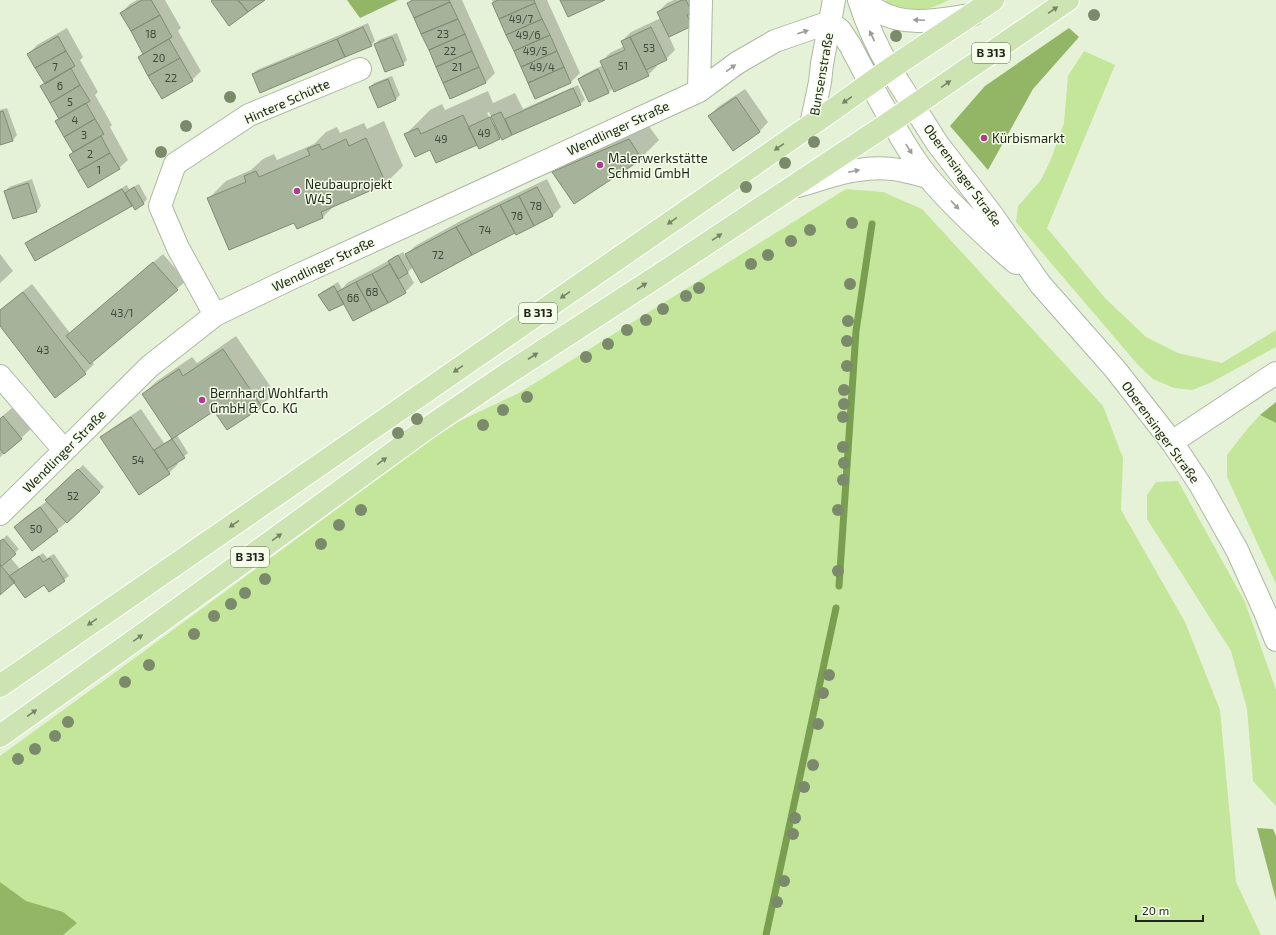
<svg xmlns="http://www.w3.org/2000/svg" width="1276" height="935" font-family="'Exo 2',sans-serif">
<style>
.green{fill:#c3e69b}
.forest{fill:#92b666}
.shadow{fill:#0003;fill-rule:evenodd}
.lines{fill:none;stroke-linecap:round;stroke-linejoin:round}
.stream{stroke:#7a9e4f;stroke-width:7}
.building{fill:#a6b39a;stroke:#808c74}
.minor-casing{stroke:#acb9a0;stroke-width:24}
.tertiary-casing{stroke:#acb9a0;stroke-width:24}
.primary-casing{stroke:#fff;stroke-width:24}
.minor{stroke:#fff;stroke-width:22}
.tertiary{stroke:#fff;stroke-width:22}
.primary{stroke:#cde3b2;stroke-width:22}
.tree{fill:#7c8a6c}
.oneway{fill:#768466}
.oneway2{fill:#9b9d98}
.poi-dot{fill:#b03b93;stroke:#f4fee9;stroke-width:1.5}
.labels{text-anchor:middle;stroke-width:3;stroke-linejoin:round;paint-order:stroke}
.number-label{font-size:11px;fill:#42483b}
.shield{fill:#f4fee9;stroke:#606659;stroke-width:1}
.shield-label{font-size:12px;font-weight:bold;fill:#20251b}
.street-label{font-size:13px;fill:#20251b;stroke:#f4fee9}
.poi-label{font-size:13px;fill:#20251b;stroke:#f4fee9;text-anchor:start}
</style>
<rect width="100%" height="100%" fill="#e5f2d8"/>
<!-- green -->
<path class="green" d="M885 0H949C930 10 900 19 885 0Z
M1084 51 1115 65 1047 228 1105 298 1146 337 1178 353 1222 363 1276 330V347L1210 383 1192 390 1174 388 1153 379 1138 365 1016 222 1018 206 1041 180 1051 159 1064 123 1068 76Z
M846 189 883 192 922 209 1103 406 1123 458 1121 510 1185 622 1220 710 1236 882 1261 935H0V756L139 655 451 425 519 393Z
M1260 415 1276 423V584L1227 477V455L1248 428Z
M1178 481 1245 602 1276 690V806L1253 781 1247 709 1231 651 1147 519V495L1156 482Z"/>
<!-- forest -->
<path class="forest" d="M347 0H398L360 18Z
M1069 28 1079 37 1033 89 988 170 950 126 985 86Z
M1276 402V423L1260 415Z
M1257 828 1273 829 1276 836V900Z
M0 882 26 901 63 912 77 923 63 935H0Z"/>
<!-- shadow -->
<path class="shadow" d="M137 0H165L181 28 178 31 201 71 192 80 139 57 144 53 121 13 130 4Z
M411 0H462L495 73 486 82 451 97 408 3Z
M492 0H547L580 73 571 82 536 97Z
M674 0H699L692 25 669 36 675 50 666 59 656 64 657 66 648 75 613 88 609 92 590 101 579 79 583 75 603 65 601 62 610 53 624 46 622 41 631 32 661 18 658 12 667 3Z
M368 23 375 41 371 45 253 74 257 70Z
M67 28 83 57 80 60 98 92 95 95 112 125 110 127 128 160 119 168 70 155 73 152 56 121 59 118 41 86 45 82 28 54 37 45Z
M397 33 407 60 403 64 375 44 379 40Z
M392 76 400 95 396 99 378 107 370 87 374 83Z
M578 85 585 100 580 104 502 138 501 137 479 147 477 143 431 148 406 134 430 110 442 104 445 110 488 91 493 103 515 93 523 109ZM489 112 495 124H493L487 113Z
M745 89 768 122 760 131 733 150 709 116 718 107Z
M7 108 17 135 13 140 0 144V110Z
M384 121 403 166 386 183 335 205 323 217 297 228 295 222 208 199 226 181 251 170 263 159 274 154 277 160 314 144 326 132 337 127 340 133 364 123 367 129Z
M646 122 659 140 641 158 553 172 571 154Z
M32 179 41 206 37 211 14 218 5 191 9 187Z
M547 179 561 207 552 216 515 231 413 267 408 272 414 283 405 292 344 302 319 295 323 291 338 282 342 289 347 283 390 260 403 252 405 256 415 246 466 218Z
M139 184 147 199 143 204 133 205 35 260 26 243 31 239 127 185 129 189Z
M0 254 13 271 0 283Z
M163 254 186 281 92 362 94 364 85 373 55 396 0 324V310L32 284 70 333Z
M236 336 275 393 261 406 215 409 177 435 188 453 177 462 178 464 169 473 102 437 111 429 141 409 164 443 173 438 143 394 157 381 192 357 197 363Z
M12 408 31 429 0 457V418Z
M83 465 104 487 67 522 32 550 15 527 24 518 47 501 50 496Z
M7 535 19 549 10 557 20 569 43 553 47 558 54 554 69 576 49 591 44 584 15 581 0 594V542Z"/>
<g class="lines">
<!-- stream -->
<path class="stream" d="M839 586 856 331 872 224
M766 935 836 608"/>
</g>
<!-- building -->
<path class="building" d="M142 0H151L160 15 131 31 120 13Z
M213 0H238L248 12 229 26 211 1Z
M238 0H265L248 12Z
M413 0H449L450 2 414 18 407 3Z
M498 0H534L535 3 499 19 492 3Z
M560 0H605L568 17Z
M682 0H686L692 13 687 15 692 26 669 37 657 12Z
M450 2 458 19 421 34 414 18Z
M535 3 542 19 506 35 499 19Z
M160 15 172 37 143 54 131 31Z
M458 19 465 34 429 50 421 34Z
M542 19 550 35 514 51 506 35Z
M363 27 372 46 345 57 337 39Z
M651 27 667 60 646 70 630 37Z
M465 34 472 51 436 67 429 50Z
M550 35 557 51 521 67 514 51Z
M58 36 66 51 35 68 27 54Z
M392 37 404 65 385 72 374 44Z
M630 37 649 76 614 92 600 61 625 50 621 41Z
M169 39 180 58 148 76 138 57Z
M337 39 345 57 260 93 252 74Z
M66 51 75 66 45 84 35 68Z
M472 51 479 67 443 83 436 67Z
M557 51 564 67 528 83 521 67Z
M180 58 193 81 162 99 148 76Z
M479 67 486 83 450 99 443 83Z
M564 67 571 83 535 99 528 83Z
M71 68 80 85 50 103 40 86Z
M598 69 609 93 589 102 578 79Z
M388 79 396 100 378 108 369 87Z
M80 85 90 101 59 119 50 103Z
M573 88 581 105 512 135 505 119Z
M736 97 760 132 733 151 708 116Z
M86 103 95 119 64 137 55 121Z
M3 111 13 141 0 145V112Z
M501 112 512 135 502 140 491 116Z
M463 115 477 145 436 163 430 150 415 157 404 134 418 128 421 134Z
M490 117 500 139 479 149 468 127Z
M95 119 104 134 73 152 64 137Z
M101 136 110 153 78 171 69 155Z
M366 138 386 184 321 212 323 218 297 229 294 223 229 250 207 198 246 182 244 176 256 171 259 177 310 155 307 149 319 144 322 150 346 139 349 146Z
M629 139 642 159 574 204 552 172Z
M110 153 120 169 88 188 78 171Z
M28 183 37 212 13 219 4 191Z
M134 187 144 204 135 210 125 193Z
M537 187 553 216 534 226 519 196Z
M122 189 132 206 35 261 25 243Z
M519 196 534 226 516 235 500 205Z
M500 205 515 233 472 255 456 227Z
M456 227 472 255 421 283 405 254Z
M398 255 408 273 398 279 388 261Z
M153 262 178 290 90 364 66 336Z
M390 264 406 293 388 303 372 274Z
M372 274 388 303 372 311 356 282Z
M356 282 372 311 353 321 337 292Z
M334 286 344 304 329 311 318 295Z
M23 292 86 374 55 398 0 326V310Z
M223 349 262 407 227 430 214 411 172 439 142 394 179 369 183 376Z
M3 416 22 439 4 454 0 449V419Z
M131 417 170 474 139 495 100 437Z
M172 439 185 458 167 469 154 450Z
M78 469 100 492 67 523 45 500Z
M40 507 58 531 32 551 14 527Z
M3 539 16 554 2 566 0 565V541Z
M39 556 43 562 50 558 65 581 49 592 44 585 25 598 9 576Z
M0 565 15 582 0 595Z"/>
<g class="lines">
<!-- minor casing -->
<g class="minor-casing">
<path id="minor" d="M859 0C867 25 877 47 890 69
M863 0C868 4 873 8 878 11 906 28 942 19 972 15
M830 22 840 30 850 45 870 83
M699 91 701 0
M811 125 820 82 822 64 834 0
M215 315 178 248 160 206 175 164 249 115 360 69
M0 376 64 450
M1172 442 1276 373
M0 514 150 366 215 315 294 277 699 91 737 63 775 41 830 22"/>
</g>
<!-- tertiary casing -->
<g class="tertiary-casing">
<path id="tertiary" d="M890 69 937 143 993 216 1040 284 1115 369 1172 442 1201 486 1237 550 1265 612 1276 640
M870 83C888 114 906 150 928 177 955 209 986 237 1016 263
M798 186C829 177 860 165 892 169 904 170 916 174 928 177"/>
</g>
<!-- primary casing -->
<g class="primary-casing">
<path id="primary" d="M0 686 824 116 890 69 993 0
M0 736 163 620 423 431 501 378 661 274 892 121 1068 0"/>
</g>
<!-- minor -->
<use href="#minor" class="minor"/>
<!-- tertiary -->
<use href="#tertiary" class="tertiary"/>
<!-- primary -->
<use href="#primary" class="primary"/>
</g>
<!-- trees -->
<g class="tree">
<circle cx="1094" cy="15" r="6"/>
<circle cx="896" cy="36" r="6"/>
<circle cx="230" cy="97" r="6"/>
<circle cx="186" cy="126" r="6"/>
<circle cx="814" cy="142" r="6"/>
<circle cx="161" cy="152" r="6"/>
<circle cx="785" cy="163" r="6"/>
<circle cx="746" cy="187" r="6"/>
<circle cx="852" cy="223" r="6"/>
<circle cx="810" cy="230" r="6"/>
<circle cx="791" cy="241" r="6"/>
<circle cx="768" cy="255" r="6"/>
<circle cx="751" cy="264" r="6"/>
<circle cx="850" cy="284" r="6"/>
<circle cx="699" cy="288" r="6"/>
<circle cx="686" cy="296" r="6"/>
<circle cx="663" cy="309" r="6"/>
<circle cx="646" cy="320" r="6"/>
<circle cx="848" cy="321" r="6"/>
<circle cx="627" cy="330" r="6"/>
<circle cx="847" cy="341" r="6"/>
<circle cx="608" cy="344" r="6"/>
<circle cx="586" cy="357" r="6"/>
<circle cx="847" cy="366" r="6"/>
<circle cx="844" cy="390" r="6"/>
<circle cx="527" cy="397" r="6"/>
<circle cx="844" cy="404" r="6"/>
<circle cx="503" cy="410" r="6"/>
<circle cx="843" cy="417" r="6"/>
<circle cx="417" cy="419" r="6"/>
<circle cx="483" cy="425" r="6"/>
<circle cx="398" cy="433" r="6"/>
<circle cx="843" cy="447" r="6"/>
<circle cx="844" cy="463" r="6"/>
<circle cx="843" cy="480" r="6"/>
<circle cx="361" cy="510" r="6"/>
<circle cx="838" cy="510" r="6"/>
<circle cx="339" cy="525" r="6"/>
<circle cx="321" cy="544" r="6"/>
<circle cx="838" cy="571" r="6"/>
<circle cx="265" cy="579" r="6"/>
<circle cx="245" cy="593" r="6"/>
<circle cx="231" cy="604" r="6"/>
<circle cx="214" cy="616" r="6"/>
<circle cx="194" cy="634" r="6"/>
<circle cx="149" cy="665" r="6"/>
<circle cx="829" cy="675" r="6"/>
<circle cx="125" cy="682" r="6"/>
<circle cx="823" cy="693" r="6"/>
<circle cx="68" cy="722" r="6"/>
<circle cx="818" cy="724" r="6"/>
<circle cx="55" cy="736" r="6"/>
<circle cx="35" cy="749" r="6"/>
<circle cx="18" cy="759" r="6"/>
<circle cx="813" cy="765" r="6"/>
<circle cx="804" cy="787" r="6"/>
<circle cx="795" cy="818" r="6"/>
<circle cx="793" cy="834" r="6"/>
<circle cx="784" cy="881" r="6"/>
<circle cx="777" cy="902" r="6"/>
</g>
<!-- one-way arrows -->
<defs><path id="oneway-solid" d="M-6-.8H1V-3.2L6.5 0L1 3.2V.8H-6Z"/></defs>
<g class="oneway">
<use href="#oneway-solid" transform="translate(1053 10) rotate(-35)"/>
<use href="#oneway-solid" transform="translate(946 84) rotate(-35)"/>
<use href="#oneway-solid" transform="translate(847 100) rotate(145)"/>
<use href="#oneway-solid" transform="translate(779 147) rotate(145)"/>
<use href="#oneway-solid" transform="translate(672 221) rotate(145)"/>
<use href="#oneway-solid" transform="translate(717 237) rotate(-34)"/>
<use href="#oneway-solid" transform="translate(642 286) rotate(-33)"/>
<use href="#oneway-solid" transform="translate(565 295) rotate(145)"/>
<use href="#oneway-solid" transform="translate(533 356) rotate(-33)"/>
<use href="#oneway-solid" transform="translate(458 369) rotate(145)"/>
<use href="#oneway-solid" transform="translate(382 461) rotate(-36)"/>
<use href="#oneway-solid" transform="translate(234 524) rotate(145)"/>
<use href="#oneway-solid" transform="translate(277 537) rotate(-36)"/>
<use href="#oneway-solid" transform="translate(92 622) rotate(145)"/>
<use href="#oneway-solid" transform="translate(138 638) rotate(-35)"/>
<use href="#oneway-solid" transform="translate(32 713) rotate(-35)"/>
</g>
<g class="oneway2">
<use href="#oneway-solid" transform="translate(919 20) rotate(-177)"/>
<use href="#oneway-solid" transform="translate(803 32) rotate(-18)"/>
<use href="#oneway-solid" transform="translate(872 36) rotate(-115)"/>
<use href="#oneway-solid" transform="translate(731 68) rotate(-36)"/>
<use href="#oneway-solid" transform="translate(909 149) rotate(58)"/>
<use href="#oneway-solid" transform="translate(854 171) rotate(-12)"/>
<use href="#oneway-solid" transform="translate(955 205) rotate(47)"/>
</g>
<!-- markers -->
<g class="poi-dot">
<circle cx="984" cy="138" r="4"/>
<circle cx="600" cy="165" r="4"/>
<circle cx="297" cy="191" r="4"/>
<circle cx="202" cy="400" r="4"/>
</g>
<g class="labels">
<!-- number labels -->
<g class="number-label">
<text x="521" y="23">49/7</text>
<text x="151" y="38">18</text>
<text x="443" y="38">23</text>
<text x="528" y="39">49/6</text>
<text x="649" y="52">53</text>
<text x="450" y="55">22</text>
<text x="535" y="55">49/5</text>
<text x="159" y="62">20</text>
<text x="623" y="70">51</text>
<text x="55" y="71">7</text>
<text x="457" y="71">21</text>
<text x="542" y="71">49/4</text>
<text x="171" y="82">22</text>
<text x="60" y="90">6</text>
<text x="70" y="106">5</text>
<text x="75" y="124">4</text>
<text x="484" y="137">49</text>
<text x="84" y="139">3</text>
<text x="441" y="143">49</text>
<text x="90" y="158">2</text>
<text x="99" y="174">1</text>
<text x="536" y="210">78</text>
<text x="517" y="220">76</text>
<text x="485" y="234">74</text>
<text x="438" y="259">72</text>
<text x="372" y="296">68</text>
<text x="353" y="302">66</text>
<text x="122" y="317">43/1</text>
<text x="43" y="354">43</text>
<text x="138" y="464">54</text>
<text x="73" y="500">52</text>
<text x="36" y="533">50</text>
</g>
<!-- shield labels -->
<g class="shield">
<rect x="972" y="43" width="38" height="20" rx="3"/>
<rect x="519" y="303" width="38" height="20" rx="3"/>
<rect x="231" y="547" width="38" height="20" rx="3"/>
</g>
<g class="shield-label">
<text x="991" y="57">B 313</text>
<text x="538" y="317">B 313</text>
<text x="250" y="561">B 313</text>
</g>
<!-- street labels -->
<g class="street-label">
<text transform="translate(821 74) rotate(-80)" y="5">Bunsenstraße</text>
<text transform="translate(287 101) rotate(-24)" y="5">Hintere Schütte</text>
<text transform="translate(618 128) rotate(-25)" y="5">Wendlinger Straße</text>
<text transform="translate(963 175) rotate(54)" y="5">Oberensinger Straße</text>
<text transform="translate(323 264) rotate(-25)" y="5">Wendlinger Straße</text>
<text transform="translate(1161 432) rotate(54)" y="5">Oberensinger Straße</text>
<text transform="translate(64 451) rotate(-45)" y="5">Wendlinger Straße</text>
</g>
<!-- poi labels -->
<g class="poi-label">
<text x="992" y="143">Kürbismarkt</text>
<text x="608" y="163">Malerwerkstätte<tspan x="608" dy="15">Schmid GmbH</tspan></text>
<text x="305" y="189">Neubauprojekt<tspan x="305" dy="15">W45</tspan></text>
<text x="210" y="398">Bernhard Wohlfarth<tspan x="210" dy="15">GmbH &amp; Co. KG</tspan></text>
</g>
</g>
<!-- scale -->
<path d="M1136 915v6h67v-6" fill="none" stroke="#20251b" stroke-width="2"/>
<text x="1142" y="915" font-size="12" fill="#20251b" stroke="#f4fee9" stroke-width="3" paint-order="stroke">20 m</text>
</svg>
